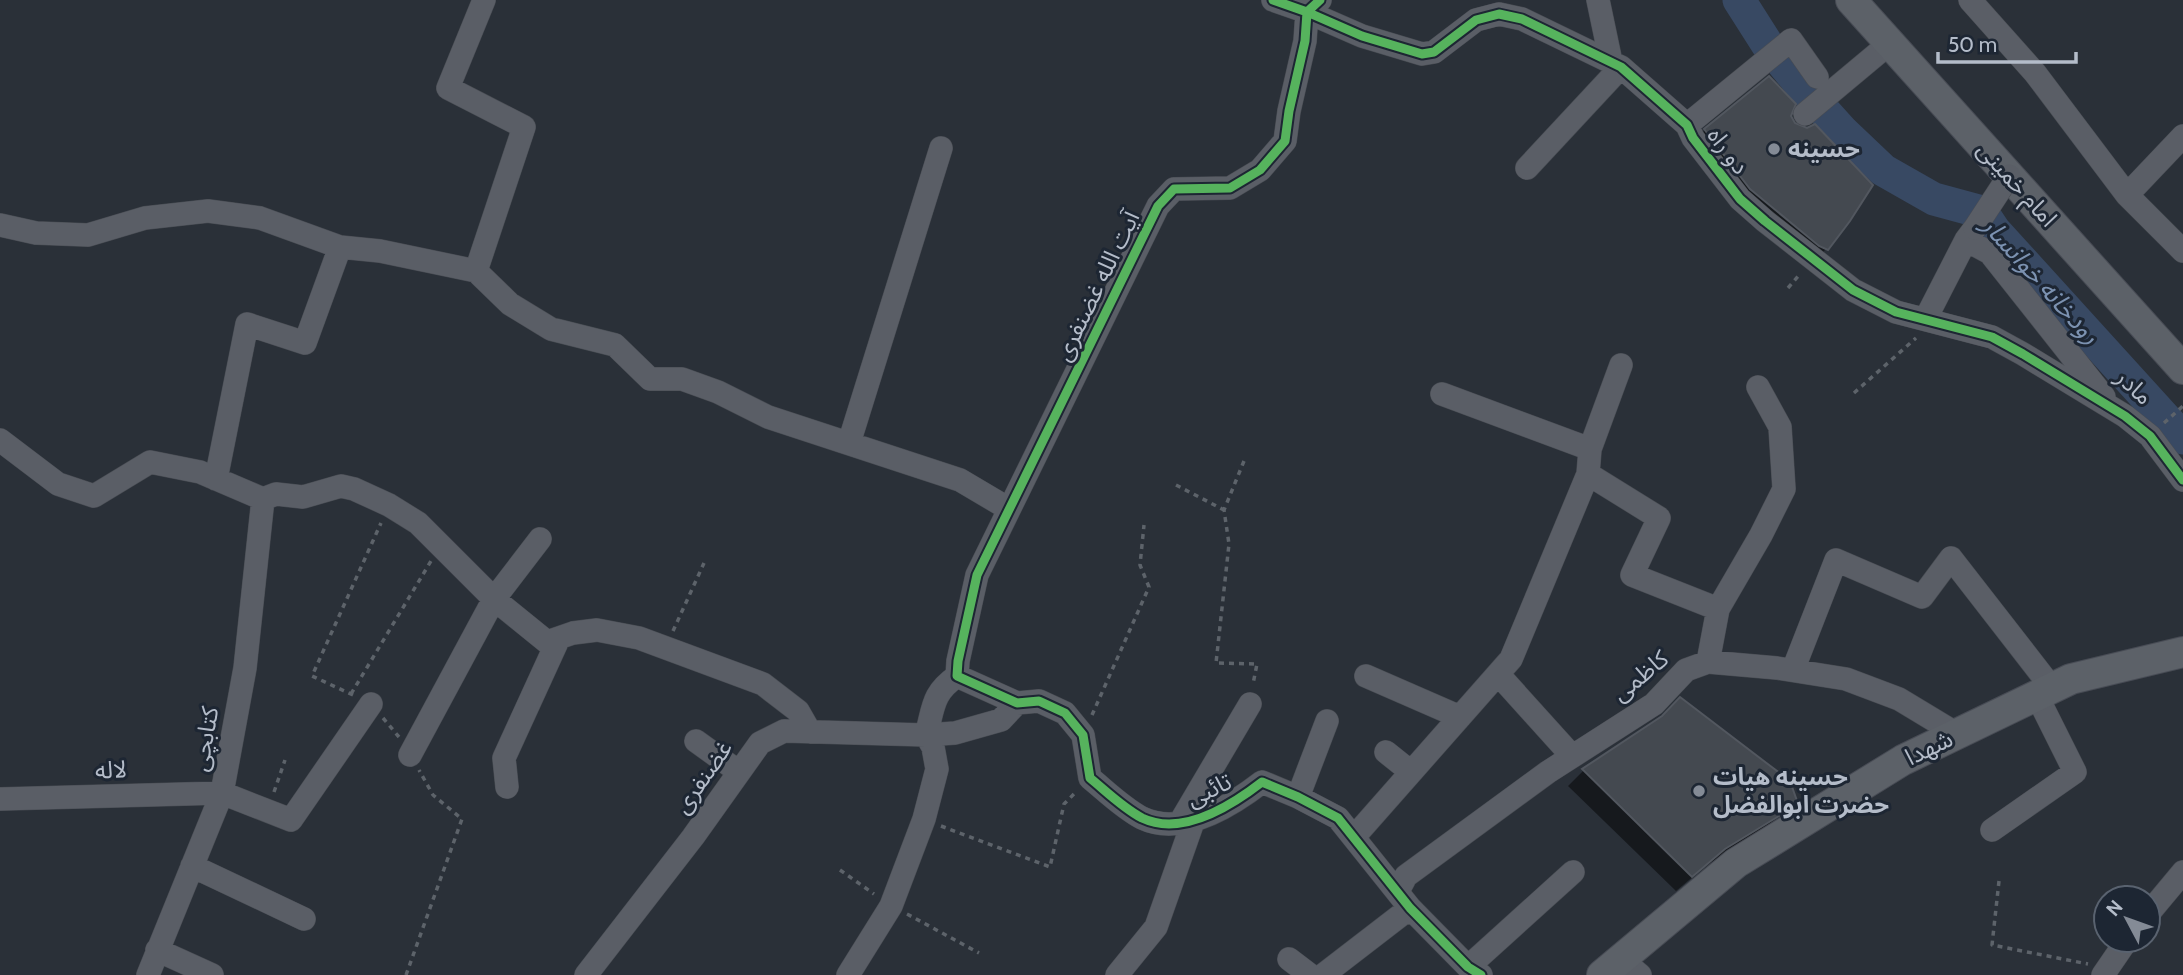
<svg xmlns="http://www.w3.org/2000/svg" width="2183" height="975" font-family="Cabin,'Noto Sans Arabic',sans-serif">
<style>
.shadow{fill:#0007}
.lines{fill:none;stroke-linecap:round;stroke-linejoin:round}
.river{stroke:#384963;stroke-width:33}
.building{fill:#444950;stroke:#52575f;stroke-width:2}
.minor-casing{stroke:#484c53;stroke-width:24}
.major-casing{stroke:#484c55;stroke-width:32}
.path{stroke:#5d636a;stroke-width:3.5;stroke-dasharray:5 5;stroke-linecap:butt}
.minor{stroke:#5a5e66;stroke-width:23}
.major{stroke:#5c6168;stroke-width:30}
.minor-bridge-casing{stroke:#484c53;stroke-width:24;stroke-linecap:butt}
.minor-bridge{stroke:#5a5e66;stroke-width:23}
.cycleway-casing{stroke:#1d2633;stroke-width:13}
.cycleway{stroke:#56b35d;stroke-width:9}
.poi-dot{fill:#848b96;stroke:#1d2633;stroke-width:2.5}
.labels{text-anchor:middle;stroke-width:6;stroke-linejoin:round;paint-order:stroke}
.poi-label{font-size:24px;font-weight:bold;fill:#b4bcc9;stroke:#1d2633;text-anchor:start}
.street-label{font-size:24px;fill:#b4bcc9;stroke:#1d2633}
.water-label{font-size:26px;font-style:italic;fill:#7c92b1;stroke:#1d2633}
</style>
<rect width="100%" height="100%" fill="#2a3038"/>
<!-- shadow -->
<path class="shadow" d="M1789 116 1826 249 1811 264 1690 146 1705 130Z
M1661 718 1795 801 1762 831 1707 865 1676 891 1568 786 1583 771Z"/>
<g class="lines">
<!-- river -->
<path class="river" d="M1739 0 1767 44 1805 90 1843 132 1883 170 1934 199 1982 212 1994 230 2183 438"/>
</g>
<!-- building -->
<path class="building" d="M1769 76 1796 104 1791 116 1795 123 1807 128 1815 124 1873 185 1850 221 1828 250 1819 246 1750 189 1704 129Z
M1680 697 1790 781 1797 801 1779 816 1725 849 1692 877 1582 769 1662 716Z"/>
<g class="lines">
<!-- minor casing -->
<g class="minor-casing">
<path id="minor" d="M1273 0 1307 12 1362 36 1422 54 1434 52 1476 20 1499 14 1522 19 1621 67 1687 125 1693 138 1740 199 1765 221 1853 290 1896 312 1992 337 2023 354 2125 416 2150 436 2183 480
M1320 0 1307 12 1305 41 1289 111 1285 141 1260 170 1230 188 1174 189 1158 206 977 575 958 661 957 676 1017 703 1039 701 1065 713 1083 735 1090 778C1107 792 1123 808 1142 818 1182 837 1231 806 1262 782L1298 797 1338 818 1410 908 1468 967 1481 975
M1598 0 1611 62
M1970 0 2035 73 2127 195 2183 251
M1805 114 1890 43
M1687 125 1791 40 1817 77
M1527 168 1621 67
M2127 195 2183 136
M0 225 36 233 88 235 145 218 208 211 260 218 340 247 380 251 476 271 510 304 551 329 615 345 650 379H682L718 392 768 417 960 480 1009 509
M1966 240 1990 253 2104 397
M476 271 524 127 448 88 484 0
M1926 318 1966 240 1975 228
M1442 394 1590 449 1588 474
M0 440 58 484 94 496 150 462 200 472 263 499 276 494 303 497 341 486 354 489 389 505 418 523 494 599 547 642 573 633 597 630 639 638 763 684 798 711 810 732
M849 443 941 148
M1590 449 1621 365
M216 479 247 324 305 343 340 247
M1708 662 1718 609 1761 535 1784 489 1780 427 1758 387
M1793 670 1836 560 1922 597 1951 558 2052 688
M1498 674 1572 756
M1366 676 1460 717
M696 741 739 772
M1386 752 1411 772
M410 755 494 599 540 539
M507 787 504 758 558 640
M1298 797 1327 721
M0 799 222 793 291 820 371 704
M1179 824 1250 704
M1992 830 2075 772 2037 696
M1354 837 1511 659 1588 474 1659 518 1632 575 1718 609
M192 866 304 919
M1398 891 1406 876 1548 772 1654 704 1686 670 1708 662 1777 668 1846 679 1899 699 1957 734
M2148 914 2183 872
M157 950 212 975
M1289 959 1310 975
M1621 959 1640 975
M1468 967 1573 872
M148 975 222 793 245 668 263 499
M586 975 693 837 760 743 784 731 926 735 955 733 1001 720 1017 703
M848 975 891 906 924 819 937 769 933 747 926 735C934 708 931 694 957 676
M1117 975 1156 927 1194 819
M1323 975 1410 908
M2103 975 2127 940"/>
</g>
<!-- major casing -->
<g class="major-casing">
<path id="major" d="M1851 0 2183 369
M1602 975 1736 863 1903 760 2071 679 2183 652"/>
</g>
<!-- path -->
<path class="path" d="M1788 288 1800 274
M1854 393 1916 338
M2164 423 2183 406
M1244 461 1224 510 1229 544 1216 663 1257 664 1253 684
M1176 485 1224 510
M673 631 704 563
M351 694 431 561
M353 695 312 676 381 523
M1092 715 1149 587 1140 565 1144 525
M383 718 399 737
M274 792 285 760
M941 826 1050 867 1064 804 1076 792
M840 870 874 894
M1999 881 1992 945 2088 964
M907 914 979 953
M406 975 462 819 433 795 419 770"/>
<!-- minor -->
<use href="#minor" class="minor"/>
<!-- major -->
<use href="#major" class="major"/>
<!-- minor-bridge casing -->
<g class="minor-bridge-casing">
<path id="minor-bridge" d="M1975 228 2009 176"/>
</g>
<!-- minor-bridge -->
<use href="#minor-bridge" class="minor-bridge"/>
<!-- cycleway casing -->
<g class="cycleway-casing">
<path id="cycleway" d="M1273 0 1307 12 1362 36 1422 54 1434 52 1476 20 1499 14 1522 19 1621 67 1687 125 1693 138 1740 199 1765 221 1853 290 1896 312 1992 337 2023 354 2125 416 2150 436 2183 480
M1320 0 1307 12 1305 41 1289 111 1285 141 1260 170 1230 188 1174 189 1158 206 977 575 958 661 957 676 1017 703 1039 701 1065 713 1083 735 1090 778C1107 792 1123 808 1142 818 1182 837 1231 806 1262 782L1298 797 1338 818 1410 908 1468 967 1481 975"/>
</g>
<!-- cycleway -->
<use href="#cycleway" class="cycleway"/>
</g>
<!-- markers -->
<g class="poi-dot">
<circle cx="1774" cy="149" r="7"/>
<circle cx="1699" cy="791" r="7"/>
</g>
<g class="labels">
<!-- poi labels -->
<g class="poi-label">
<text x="1788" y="157">حسینه</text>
<text x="1713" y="785">حسینه هیات<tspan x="1713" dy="28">حضرت ابوالفضل</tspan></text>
</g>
<!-- street labels -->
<g class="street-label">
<text transform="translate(1728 151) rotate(53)" y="8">دو راه</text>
<text transform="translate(2017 184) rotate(48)" y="8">امام خمینی</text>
<text transform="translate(1097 286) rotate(-64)" y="8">آیت الله غضنفری</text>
<text transform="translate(2134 387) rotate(43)" y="8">مادر</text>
<text transform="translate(1640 676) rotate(-39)" y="8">کاظمی</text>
<text transform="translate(205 739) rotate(-80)" y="8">کتابچی</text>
<text transform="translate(1929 748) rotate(-26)" y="8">شهدا</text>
<text transform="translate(111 770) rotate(-2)" y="8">لاله</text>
<text transform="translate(703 777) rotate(-55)" y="8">غضنفری</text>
<text transform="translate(1209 790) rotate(-26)" y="8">تائبی</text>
</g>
<!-- water labels -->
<g class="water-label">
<text transform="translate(2041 280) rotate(48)" y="9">رودخانه خوانسار</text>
</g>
</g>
<!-- north arrow -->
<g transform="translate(2127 919) rotate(311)"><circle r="33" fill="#1d2633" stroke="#59626f" stroke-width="2"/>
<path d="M0-5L12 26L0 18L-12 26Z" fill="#848b96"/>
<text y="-10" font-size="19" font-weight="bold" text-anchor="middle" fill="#b4bcc9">N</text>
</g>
<!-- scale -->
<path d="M1938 52v10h138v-10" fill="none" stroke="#b4bcc9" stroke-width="3.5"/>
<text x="1948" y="52" font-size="21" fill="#b4bcc9" stroke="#1d2633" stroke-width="5" paint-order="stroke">50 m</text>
</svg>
